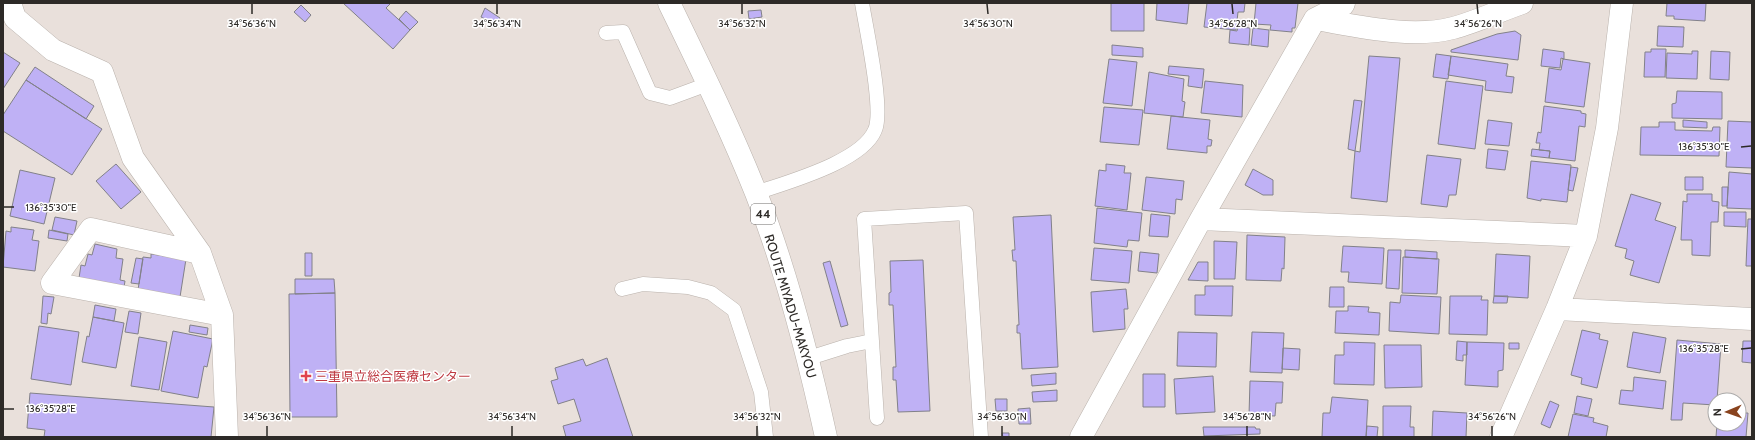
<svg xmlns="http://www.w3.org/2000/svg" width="1755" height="440" font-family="Cabin,'Noto Sans JP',sans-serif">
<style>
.building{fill:#bfb1f5;stroke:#828189}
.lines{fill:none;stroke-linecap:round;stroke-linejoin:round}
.service-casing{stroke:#bab2ac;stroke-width:15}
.minor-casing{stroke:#bab2ac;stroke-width:23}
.primary-casing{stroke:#bab2ac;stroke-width:23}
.service{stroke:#fff;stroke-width:14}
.minor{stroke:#fff;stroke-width:22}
.primary{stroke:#fff;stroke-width:22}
.ticks{fill:none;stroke:#2d2a27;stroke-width:1.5}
.health-dot{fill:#e0444e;stroke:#fff;stroke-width:1.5}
.labels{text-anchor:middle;stroke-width:3;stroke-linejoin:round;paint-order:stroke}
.shield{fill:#fff;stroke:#6c6a68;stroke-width:1}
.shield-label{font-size:12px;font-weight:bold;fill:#2d2a27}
.street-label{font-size:13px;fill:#2d2a27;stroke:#fff}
.health-label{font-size:13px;fill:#be3a42;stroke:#fff;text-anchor:start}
.ticks-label{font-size:10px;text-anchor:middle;fill:#2d2a27;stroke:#fff;stroke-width:3;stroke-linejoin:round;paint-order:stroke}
</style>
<rect width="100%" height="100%" fill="#e9e0db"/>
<!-- building -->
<path class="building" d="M343 3H391L386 8 410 30 393 49Z
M1111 3H1144V31H1111Z
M1157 3H1189L1187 24 1156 20Z
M1207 3H1245L1244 12H1238L1236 30 1204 27Z
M1256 3H1298L1295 28H1292V32L1270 30 1271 25 1254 24Z
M1667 3H1706L1705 21 1674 19V16H1666Z
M301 5 311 15 305 22 294 12Z
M485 8 500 18 495 24 481 17Z
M761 10 762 17 749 19 748 11Z
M406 11 418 22 410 30 399 19Z
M1658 26 1684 27 1683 47 1657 46Z
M1238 27 1250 28 1249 45 1229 43 1230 30 1237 31Z
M1253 28 1269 30 1268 47 1251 45Z
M1515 31 1521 35 1518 60 1451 52V50L1497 34Z
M1112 45 1143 48V57L1112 55Z
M1543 49 1564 52V59L1561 58 1560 68 1541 66Z
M1651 49H1666L1665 77H1644L1645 52H1651Z
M1692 51H1698L1697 79 1666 78 1667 53 1692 54Z
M1711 51 1730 52 1729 80 1710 79Z
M3 52 20 63 3 89Z
M1436 54 1451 56 1448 79 1433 77Z
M1369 56 1400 58 1387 202 1351 198 1355 151 1360 152Z
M1451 56 1508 64 1506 76 1514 77 1512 93 1485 90 1486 81 1448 75Z
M1109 59 1137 62 1132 106 1103 103Z
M1563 59 1590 63 1584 107 1545 102 1549 68 1561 70Z
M1169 66 1204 69 1202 88 1188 86 1189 76 1168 74Z
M35 67 94 106 86 119 26 80Z
M1149 72 1184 79 1182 101 1185 102 1183 117 1144 113Z
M26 80 102 129 72 175 3 131V115Z
M1205 81 1243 85 1242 117 1201 113Z
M1446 81 1483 86 1475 149 1438 144Z
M1677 91 1722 92V119L1672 118V104L1676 103Z
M1354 100 1362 101 1355 151 1348 149Z
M1544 106 1581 111V113L1586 114 1585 127 1579 126 1575 161 1549 158 1550 151 1539 150 1540 143H1536L1538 132 1541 133Z
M1104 107 1143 110 1139 145 1100 142Z
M1171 116 1210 120 1208 139 1212 140 1211 146H1207V153L1167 149Z
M1488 120 1512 123 1509 146 1485 144Z
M1683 120 1707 122V128L1683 127Z
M1728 121 1752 122V168L1726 167Z
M1659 122H1675V130L1712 131 1713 127H1720L1719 156 1640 155 1641 127H1659Z
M1488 149 1508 151 1505 170 1486 168Z
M1532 149 1550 151 1549 158 1531 156Z
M1427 155 1461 159 1456 195H1449L1447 207 1421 204Z
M1531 161 1571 165 1567 202 1541 199V201L1527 198Z
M116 164 141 192 121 209 96 181Z
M1106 164 1125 166 1124 173H1131L1127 210 1095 206 1099 170 1106 171Z
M1571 167 1578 168 1573 191 1568 190Z
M1253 169 1273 180V195H1263L1245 185Z
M20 170 55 178 44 224 10 216Z
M1729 172 1752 174V209L1727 208Z
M1146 177 1184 181 1182 200 1176 199 1175 214 1142 210Z
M1685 177H1703V190H1685Z
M1722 187H1728L1727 206H1722Z
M1631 194 1661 203 1655 220 1676 227 1659 283 1630 275 1634 261 1625 258 1627 249 1615 246Z
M1687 194H1712V201L1719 202 1718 222H1711L1710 256 1692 255V240H1681L1683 201 1687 202Z
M1097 208 1142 213 1139 241 1128 240 1127 247 1094 243Z
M1724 212H1746V227L1724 226Z
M1151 214 1170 216 1168 237 1149 236Z
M1051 215 1058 367 1022 369 1020 333H1017V325H1019L1016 261H1013L1012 250H1015L1013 217Z
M55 217 77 221 74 235 52 230Z
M1748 219H1752V266H1746Z
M11 227 34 230 32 240 39 241 35 271 3 267 6 231 11 232Z
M49 230 68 234 67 241 48 238Z
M1247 235 1285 237 1284 269 1282 268 1281 281 1246 280Z
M1214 241 1237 242 1235 279H1214Z
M95 244 117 249 116 258 123 259 120 280 125 281 124 287 79 278 81 265 85 266 88 254 92 255Z
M1343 246 1384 248 1382 284 1348 282 1349 272H1341Z
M1094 248 1132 251 1129 283 1091 280Z
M1388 250H1401L1399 289 1386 288Z
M1405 250 1437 252V259L1405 257Z
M1140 252 1159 254 1157 273 1138 271Z
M305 253H312V276H305Z
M151 254 186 259 180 297 138 290 143 257 151 258Z
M1496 254 1530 256 1528 298 1494 296Z
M1403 257 1439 259 1437 294 1402 293Z
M136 258 143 259 139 284 131 283Z
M923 260 930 411 898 412 896 380H893V367H896L893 305H889V293L891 292 890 261Z
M830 261 848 325 841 327 823 263Z
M1198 262H1208V281L1188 280Z
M295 279H334L335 293 295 294Z
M1205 286H1233L1232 316 1195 315V295H1205Z
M1330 287H1344V307H1329Z
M1126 289 1128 309H1124L1125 329 1093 332 1091 292Z
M335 293 337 417H290L289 294Z
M1401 295 1441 297 1439 334 1389 331 1390 302 1400 303Z
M43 296 54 297 51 314 48 313 47 324 41 323Z
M1450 296H1482L1481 300H1488L1487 335 1449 334Z
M1494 296H1508L1507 303H1493Z
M95 305 116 309 114 321 93 317Z
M1348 306 1369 307 1368 312 1380 313 1379 335 1335 333 1336 311H1348Z
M129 311 141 313 138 334 125 332Z
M93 317 124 323 116 368 82 362 87 336 89 337Z
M190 325 208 328 207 335 189 332Z
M39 326 79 332 71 385 31 379Z
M1582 330 1600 334 1599 339 1608 341 1597 388 1581 384 1582 378 1571 375Z
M173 331 213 339 207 367 204 366 198 398 161 391Z
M1178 332 1217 333 1216 367 1177 366Z
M1252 332 1284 333 1282 373 1250 372Z
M1633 332 1666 338 1660 373 1627 367Z
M139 337 167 342 159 390 131 386Z
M1677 340 1721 344 1717 400H1715V405L1683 403 1682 420H1671Z
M1457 341 1467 342V355H1463V361L1456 360Z
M1743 341H1752V363L1742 362Z
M1344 342 1375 343 1374 385 1334 384 1335 355H1344Z
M1467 342 1504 343 1503 370 1498 371V387L1465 385Z
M1509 343H1519V349H1509Z
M1384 345H1421L1422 387 1385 388Z
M1283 348 1300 349 1299 370 1282 369Z
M607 358 633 437H566L563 426 581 421 574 399 558 404 551 381 558 379 555 368 583 359 586 366Z
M1056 373V384L1032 386 1031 375Z
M1143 374H1165V407H1143Z
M1213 376 1215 412 1176 414 1174 379Z
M1634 377 1666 381 1663 409 1619 404 1621 390 1633 391Z
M1250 381 1283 382 1282 403H1276L1275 416 1249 415Z
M1057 390V401L1033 402 1032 392Z
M30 393 214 407 211 437H44L45 430 27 428Z
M1577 396 1592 399 1588 416 1574 413Z
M1332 397 1368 400 1366 437H1322L1323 413H1330Z
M995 399H1007V411H996Z
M1550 401 1559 405 1550 428 1541 424Z
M1383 406H1411L1410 427H1414V437H1383Z
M1030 408 1031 424H1019L1018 409Z
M1433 411 1467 413 1466 437H1432Z
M1739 413H1748L1746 437H1716L1717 424H1739Z
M1573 414 1594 418 1593 422 1608 426 1606 437H1568Z
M1367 426 1378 427 1377 437H1366Z
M1203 427H1255L1256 429H1260V434L1204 436Z
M1002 433H1009V437H1003Z"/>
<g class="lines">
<!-- service casing -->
<g class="service-casing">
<path id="service" d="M606 33 623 32 650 93 670 98 708 84
M756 193C787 182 862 162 875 130 884 110 866 28 862 3
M622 289 643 284 688 287 711 293 734 310 761 392 766 437
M809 358 847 346 872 341
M877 418 864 219 966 213 981 437"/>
</g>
<!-- minor casing -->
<g class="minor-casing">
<path id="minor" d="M10 3 15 18 53 50 102 72 133 158 200 253 222 315 227 437
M1315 19C1357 26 1411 39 1453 28 1476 22 1499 11 1522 3
M1201 219 1586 236
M200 253 91 229 52 283 222 315
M1557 309 1752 319
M1081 437 1201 219 1315 19 1343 5 1344 3
M1501 437 1557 309 1586 236 1607 128 1622 3"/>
</g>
<!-- primary casing -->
<g class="primary-casing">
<path id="primary" d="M669 3C699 65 730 128 756 193 787 272 808 355 826 437"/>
</g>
<!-- service -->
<use href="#service" class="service"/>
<!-- minor -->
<use href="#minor" class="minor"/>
<!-- primary -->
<use href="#primary" class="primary"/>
</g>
<!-- ticks -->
<path class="ticks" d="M252 4V14M497 4V14M742 4V14M987 4 988 14M1232 4 1233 14M1477 4 1478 14M1741 147 1751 146M4 207H14M1741 349 1751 348M4 409H14M267 426V436M512 426V436M757 426V436M1002 426V436M1247 426V436M1492 426V436"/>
<!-- markers -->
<path class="health-dot" d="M304 370h4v4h4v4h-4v4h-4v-4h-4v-4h4z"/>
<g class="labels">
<!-- shield labels -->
<rect class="shield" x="751" y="204" width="24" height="20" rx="3"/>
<g class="shield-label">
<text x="763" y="218">44</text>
</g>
<!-- street labels -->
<g class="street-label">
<text transform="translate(791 306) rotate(73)" y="5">ROUTE MIYADU-MAKYOU</text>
</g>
<!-- health labels -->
<g class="health-label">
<text x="315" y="381">三重県立総合医療センター</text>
</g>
</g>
<g class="ticks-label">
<text x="252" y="27">34°56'36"N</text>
<text x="497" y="27">34°56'34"N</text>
<text x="742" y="27">34°56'32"N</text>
<text x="988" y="27">34°56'30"N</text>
<text x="1233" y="27">34°56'28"N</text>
<text x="1478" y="27">34°56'26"N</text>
<text x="1704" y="150">136°35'30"E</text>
<text x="51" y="211">136°35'30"E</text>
<text x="1704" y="352">136°35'28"E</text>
<text x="51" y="412">136°35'28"E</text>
<text x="267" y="420">34°56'36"N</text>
<text x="512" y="420">34°56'34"N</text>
<text x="757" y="420">34°56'32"N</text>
<text x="1002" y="420">34°56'30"N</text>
<text x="1247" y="420">34°56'28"N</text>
<text x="1492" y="420">34°56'26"N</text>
</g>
<!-- border -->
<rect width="1755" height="440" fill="none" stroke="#2d2a27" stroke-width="8"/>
<!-- north arrow -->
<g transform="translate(1727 412) rotate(268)"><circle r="19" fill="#ffffff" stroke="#abaaa9"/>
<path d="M0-3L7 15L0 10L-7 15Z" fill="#89431e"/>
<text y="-6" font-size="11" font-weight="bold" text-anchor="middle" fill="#2d2a27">N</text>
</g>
</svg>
